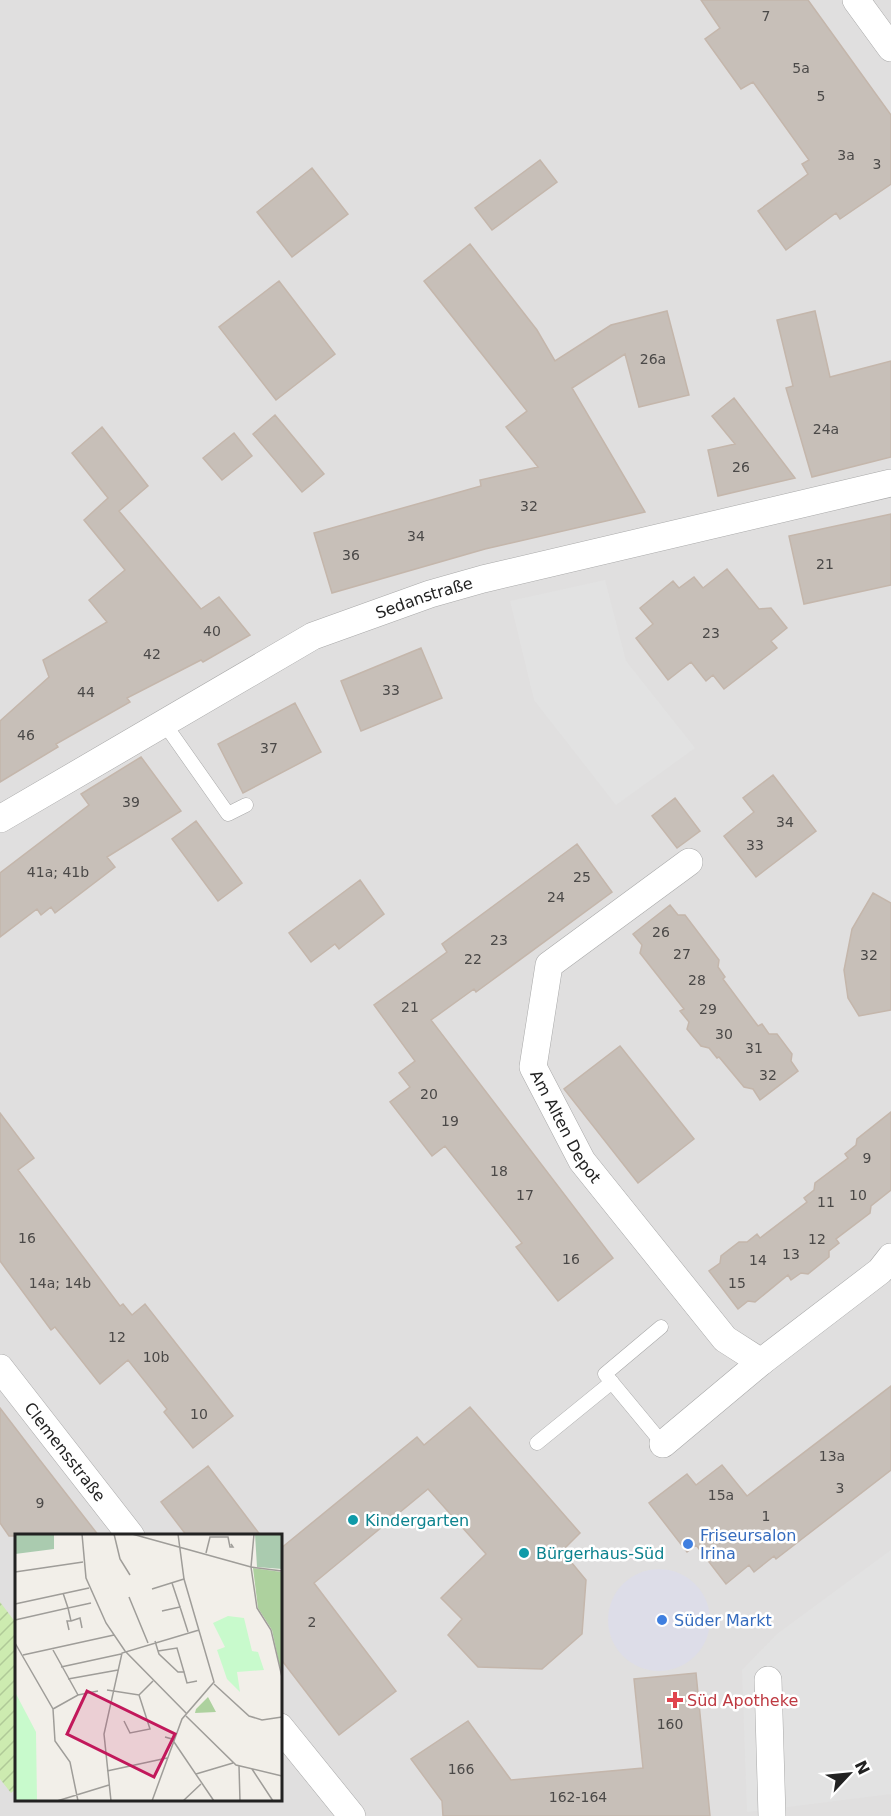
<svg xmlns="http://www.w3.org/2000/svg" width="891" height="1816" font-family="'DejaVu Sans',sans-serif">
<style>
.residential{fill:#e0dfdf;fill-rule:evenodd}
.garden{fill:url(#garden-furrows)}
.parking{fill:#e2e2e2}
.plaza{fill:#dddde8}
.building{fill:#c7bfb8;stroke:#c4b6ab;stroke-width:1.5}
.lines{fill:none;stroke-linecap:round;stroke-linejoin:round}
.lane-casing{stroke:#a9a9a9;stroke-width:15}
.street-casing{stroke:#a9a9a9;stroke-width:28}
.lane{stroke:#fff;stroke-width:14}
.street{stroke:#fff;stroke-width:27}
.culture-dot{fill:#0f9aa8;stroke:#fff;stroke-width:2}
.shop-dot{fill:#3f7fe0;stroke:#fff;stroke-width:2}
.health-dot{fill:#e0444e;stroke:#fff;stroke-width:2}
.labels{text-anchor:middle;stroke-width:5;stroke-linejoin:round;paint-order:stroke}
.number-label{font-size:14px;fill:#4b4948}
.street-label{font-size:16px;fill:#222;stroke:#fff}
.culture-label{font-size:16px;fill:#0d838f;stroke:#fff;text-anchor:start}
.shop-label{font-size:16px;fill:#366cbe;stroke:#fff;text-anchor:start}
.health-label{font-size:16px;fill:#be3a42;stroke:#fff;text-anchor:start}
.inset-road{fill:none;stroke:#9f9d99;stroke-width:1.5}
.view{fill:#c2185b;fill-opacity:0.15;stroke:#c2185b;stroke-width:3}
.inset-edge{fill:none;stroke:#222;stroke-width:3}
</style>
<defs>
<pattern id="garden-furrows" width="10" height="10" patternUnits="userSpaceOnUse" patternTransform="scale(1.5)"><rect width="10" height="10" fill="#cdebb0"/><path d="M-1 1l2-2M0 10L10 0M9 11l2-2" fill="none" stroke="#b0c997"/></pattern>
</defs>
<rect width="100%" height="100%" fill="#f2efe9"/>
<!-- residential -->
<path class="residential" d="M0 0H891V1816H0ZM16 1536H280V1800H16Z"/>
<!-- garden -->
<path class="garden" d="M0 1602 16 1623V1789L11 1793 0 1779Z"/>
<!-- parking -->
<path class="parking" d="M605 580 626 661 695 748 616 805 534 700 510 601Z
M891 1550V1794L747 1812 742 1670 777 1634Z"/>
<!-- plaza -->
<path class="plaza" d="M608 1620a51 51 0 1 1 102 0a51 51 0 1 1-102 0Z"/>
<!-- building -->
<path class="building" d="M701 0H808L891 115V184L840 219 836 213 786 250 758 211 808 174 802 164 809 160 753 82 741 89 705 39 720 28Z
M540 160 557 182 492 230 475 208Z
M312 168 348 214 292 257 257 212Z
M470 244 537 330 555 361 611 325 667 311 689 395 639 407 625 354 572 388 645 512 485 549 332 593 314 533 481 486 480 480 538 467 506 427 527 411 424 281Z
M279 281 335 354 276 400 219 327Z
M815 311 830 377 891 361V457L812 477 786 388 793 386 777 320Z
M734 398 795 478 718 496 708 450 735 444 712 416Z
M275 415 324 474 302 492 253 434Z
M102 427 148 486 119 511 201 609 219 597 250 635 203 662 201 660 127 698 130 702 56 744 58 747 0 782V721L49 677 43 660 107 622 89 600 125 570 84 520 108 498 72 453Z
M234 433 252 456 222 480 203 458Z
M891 514V585L804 604 789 536Z
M727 569 759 609 771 608 787 628 771 641 777 648 724 689 713 675 706 681 691 662 668 680 636 638 653 624 640 608 673 581 679 588 694 577 703 588Z
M421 648 442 698 361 731 341 681Z
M295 703 321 752 243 793 218 744Z
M141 757 181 811 107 857 115 867 55 913 51 907 41 915 37 909 0 937V873L89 805 81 794Z
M773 775 816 831 756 877 724 836 754 812 743 798Z
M675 798 700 831 677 848 652 816Z
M196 821 242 883 218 901 172 839Z
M577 844 612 892 476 992 474 989 431 1020 613 1258 558 1301 516 1247 522 1243 445 1146 432 1156 390 1102 410 1087 399 1073 415 1061 374 1005 447 952 442 944Z
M360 880 384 914 339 949 335 944 311 962 289 933Z
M873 893 891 903V1010L859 1016 848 998 844 970 852 929Z
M670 905 678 915H685L719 960 718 967 725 977 723 979 758 1026 762 1024 769 1034H777L792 1054 791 1061 798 1071 760 1100 753 1089 744 1087 719 1057 717 1058 709 1048 701 1046 687 1029 689 1022 680 1011 684 1009 640 953 642 945 633 934Z
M620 1046 694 1139 638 1183 564 1089Z
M891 1112V1190L871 1206 870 1213 836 1239 839 1243 829 1251V1257L808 1274 801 1273 791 1280 788 1275 755 1302 748 1301 738 1309 709 1271 720 1263 721 1256 739 1242H747L757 1234 760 1238 807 1202 804 1198 814 1190 815 1183 848 1158 845 1154 856 1145 857 1139Z
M0 1113 34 1158 18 1170 120 1306 123 1304 132 1315 145 1304 233 1416 193 1448 164 1412 167 1409 128 1360 100 1384 55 1327 51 1330 0 1261Z
M891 1386V1470L776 1559 774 1556 754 1572 749 1565 726 1584 696 1545 687 1552 649 1503 687 1474 696 1485 722 1465 747 1496Z
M470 1407 580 1533 562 1551 586 1580 582 1634 542 1669 478 1667 448 1635 462 1619 441 1598 486 1554 428 1489 314 1583 396 1691 339 1735 280 1658V1549L417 1437 424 1445Z
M0 1408 39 1459 99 1536H9L0 1523Z
M208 1466 261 1536H187L161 1502Z
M696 1673 710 1816H443L442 1801 411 1759 468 1721 511 1780 643 1768 634 1679Z"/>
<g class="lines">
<!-- lane casing -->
<g class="lane-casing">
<path id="lane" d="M164 723 228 814 246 805
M661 1327 605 1374 663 1444
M537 1443 612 1382"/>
</g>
<!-- street casing -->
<g class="street-casing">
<g id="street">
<path d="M856 0 891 48"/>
<path id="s1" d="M0 819 313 636 430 594 483 579 891 483"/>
<path id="s2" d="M689 862 549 965 533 1067 582 1161 725 1339 761 1362 880 1271 891 1257"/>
<path id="s3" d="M0 1368 131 1536"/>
<path d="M663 1444 761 1362"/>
<path d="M768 1680 772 1816"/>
<path d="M280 1727 352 1816"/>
</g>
</g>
<!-- lane -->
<use href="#lane" class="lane"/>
<!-- street -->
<use href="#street" class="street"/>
</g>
<!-- markers -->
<g class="culture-dot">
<circle cx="353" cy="1520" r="6"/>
<circle cx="524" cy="1553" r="6"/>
</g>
<g class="shop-dot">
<circle cx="688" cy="1544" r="6"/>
<circle cx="662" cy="1620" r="6"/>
</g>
<path class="health-dot" d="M672 1691h6v6h6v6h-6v6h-6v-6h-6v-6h6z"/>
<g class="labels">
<!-- number labels -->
<g class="number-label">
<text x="766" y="21">7</text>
<text x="801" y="73">5a</text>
<text x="821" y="101">5</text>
<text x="846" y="160">3a</text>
<text x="877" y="169">3</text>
<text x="653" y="364">26a</text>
<text x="826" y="434">24a</text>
<text x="741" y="472">26</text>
<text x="529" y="511">32</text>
<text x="416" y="541">34</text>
<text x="351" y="560">36</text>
<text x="825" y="569">21</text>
<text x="212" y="636">40</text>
<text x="711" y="638">23</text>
<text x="152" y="659">42</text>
<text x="391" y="695">33</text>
<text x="86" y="697">44</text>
<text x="26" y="740">46</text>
<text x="269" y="753">37</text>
<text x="131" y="807">39</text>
<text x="785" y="827">34</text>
<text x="755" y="850">33</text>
<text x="58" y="877">41a; 41b</text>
<text x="582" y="882">25</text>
<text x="556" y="902">24</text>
<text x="661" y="937">26</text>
<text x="499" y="945">23</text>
<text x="682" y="959">27</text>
<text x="869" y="960">32</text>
<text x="473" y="964">22</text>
<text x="697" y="985">28</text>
<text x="410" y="1012">21</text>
<text x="708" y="1014">29</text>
<text x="724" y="1039">30</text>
<text x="754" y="1053">31</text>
<text x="768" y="1080">32</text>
<text x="429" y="1099">20</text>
<text x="450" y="1126">19</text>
<text x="867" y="1163">9</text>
<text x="499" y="1176">18</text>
<text x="525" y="1200">17</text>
<text x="858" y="1200">10</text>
<text x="826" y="1207">11</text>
<text x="27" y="1243">16</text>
<text x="817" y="1244">12</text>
<text x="791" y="1259">13</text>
<text x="571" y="1264">16</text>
<text x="758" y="1265">14</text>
<text x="60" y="1288">14a; 14b</text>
<text x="737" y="1288">15</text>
<text x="117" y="1342">12</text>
<text x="156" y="1362">10b</text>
<text x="199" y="1419">10</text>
<text x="832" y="1461">13a</text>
<text x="840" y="1493">3</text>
<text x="721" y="1500">15a</text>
<text x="40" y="1508">9</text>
<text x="766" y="1521">1</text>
<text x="312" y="1627">2</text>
<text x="670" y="1729">160</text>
<text x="461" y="1774">166</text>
<text x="578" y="1802">162-164</text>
</g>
<!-- street labels -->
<g class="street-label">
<text dy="6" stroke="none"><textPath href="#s1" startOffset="480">Sedanstraße</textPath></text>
<text dy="6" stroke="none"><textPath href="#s2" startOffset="345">Am Alten Depot</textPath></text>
<text dy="6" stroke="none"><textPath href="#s3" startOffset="106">Clemensstraße</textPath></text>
</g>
<!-- culture labels -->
<g class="culture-label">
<text x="365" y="1526">Kindergarten</text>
<text x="536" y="1559">Bürgerhaus-Süd</text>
</g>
<!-- shop labels -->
<g class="shop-label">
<text x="700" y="1541">Friseursalon<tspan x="700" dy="18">Irina</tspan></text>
<text x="674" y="1626">Süder Markt</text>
</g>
<!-- health labels -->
<g class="health-label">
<text x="687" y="1706">Süd Apotheke</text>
</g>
</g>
<!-- overview -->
<g transform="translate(15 1534)">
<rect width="267" height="267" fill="#f2efe9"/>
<path d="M238 34 267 38V143L257 96 243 74ZM193 163 201 178 180 179 181 175Z" fill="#add19e"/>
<path d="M0 0H39V15L0 20ZM240 0H267V35L242 33Z" fill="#aacbaf"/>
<path d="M213 82 229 84 237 117 243 118 249 136 222 138 225 158 212 145 202 116 210 113 198 89ZM0 158 21 198 22 267H0Z" fill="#c8facc"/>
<path class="inset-road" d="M67 0 71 44 91 89 110 117 172 180M99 0 105 25 115 41M117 0 236 33 267 37M239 0 236 33 242 74 256 96 267 143M191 19 195 3H213L215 13H218L216 10M0 38 68 28M137 55 169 45M114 63 133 109M0 70 74 54M165 73 173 98M147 77 165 73 157 49M0 86 53 74 48 59M56 87 65 84 67 94M54 96 52 87H56L53 74 76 69M140 107 143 117 144 120 163 138H169L162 114 143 117M0 109 38 175 40 207 55 228 63 267M38 116 63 161M8 121 99 101M46 133 106 120M169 138 172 149 182 147M53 145 103 136M199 150 234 182 247 186 267 183M92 156 124 161 138 147M38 175 63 161 83 157M171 182 221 231 267 242M109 187 115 199 135 195 124 161M150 203 157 205 199 267M224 232 225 267M237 235 258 267M92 237 152 224M181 240 218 229M42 267 94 251M96 267 89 200 107 119 184 96M137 267 167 185 199 148 169 45 163 0M168 267 186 250"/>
<path class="view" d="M72 157 160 200 139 243 52 200Z"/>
<rect width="267" height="267" class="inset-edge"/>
</g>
<!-- north arrow -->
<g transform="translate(849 1774) rotate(64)" stroke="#ffffff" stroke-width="4.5" paint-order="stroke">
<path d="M0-4.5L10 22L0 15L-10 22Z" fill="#222222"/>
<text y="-9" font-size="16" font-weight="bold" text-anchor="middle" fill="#222222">N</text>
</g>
</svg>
